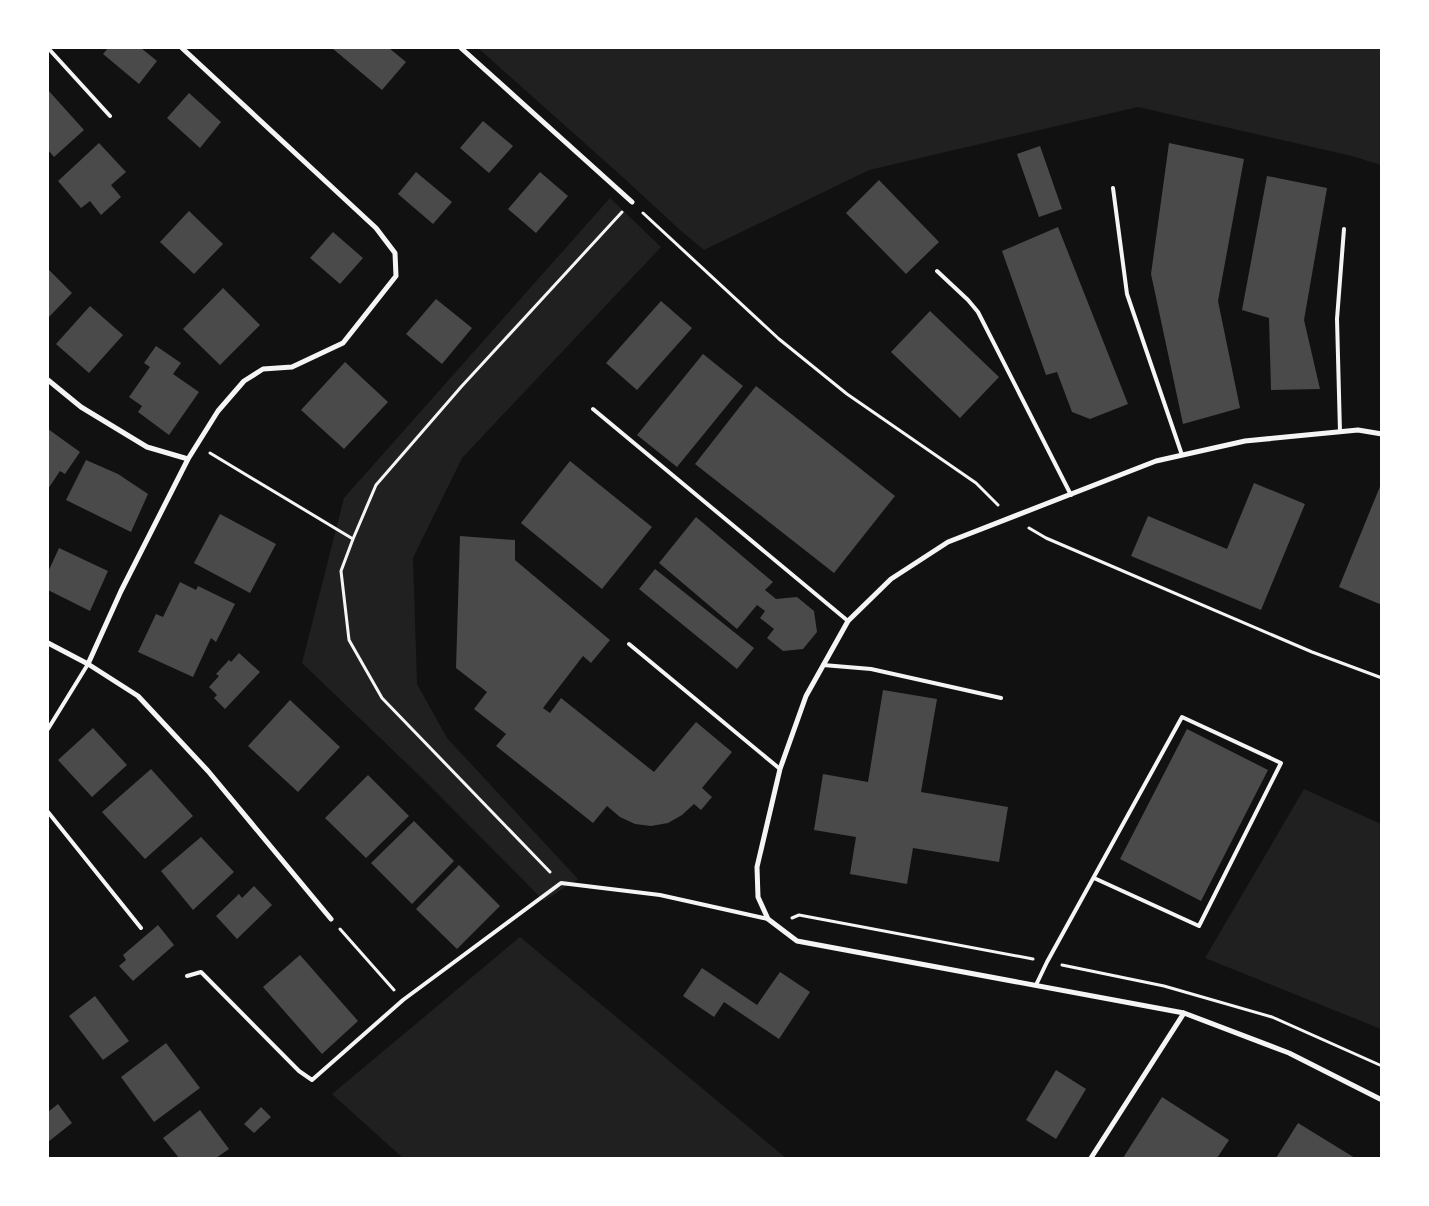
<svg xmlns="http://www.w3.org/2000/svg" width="1429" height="1206" font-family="'Libre Baskerville',serif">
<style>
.green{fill:#202020}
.building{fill:#4a4a4a}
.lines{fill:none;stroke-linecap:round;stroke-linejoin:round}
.path{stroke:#f5f5f5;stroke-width:3}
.service{stroke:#f5f5f5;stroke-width:4}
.minor{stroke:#f5f5f5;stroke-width:5}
</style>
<rect width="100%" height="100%" fill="#111"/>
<!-- green -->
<path class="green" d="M478 48H1381V165L1352 156 1138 107 869 170 704 250 680 230 626 180Z
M610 198 661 247 462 458 413 558 417 684 447 738 578 879 544 901 425 781 302 663 344 498Z
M1304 789 1381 824V1029L1205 958Z
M520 937 786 1158H403L332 1094Z"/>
<!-- building -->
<path class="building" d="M108 48H141L157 61 139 84 103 54Z
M332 48H389L406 62 382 90Z
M48 90 84 130 54 157 48 150Z
M189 93 221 122 200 148 167 118Z
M483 121 513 146 489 173 460 148Z
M99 143 126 172 111 185 121 197 101 215 90 201 81 208 58 181Z
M1169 143 1244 159 1218 301 1240 408 1183 424 1151 274Z
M1040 146 1062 209 1039 217 1017 154Z
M416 172 452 202 433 224 398 194Z
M540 172 568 196 536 233 508 209Z
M1267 176 1327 188 1304 320 1320 389 1271 390 1269 318 1242 310Z
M879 180 939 242 906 274 846 213Z
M189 211 223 244 194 274 160 242Z
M1058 227 1128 404 1090 419 1072 412 1057 372 1046 375 1002 251Z
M333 232 363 258 340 284 310 258Z
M48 269 72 293 48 318Z
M223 288 260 325 220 365 183 329Z
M436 299 472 328 442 364 406 334Z
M661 301 692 328 637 390 606 363Z
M90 306 123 335 89 373 56 344Z
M930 311 999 377 960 418 891 352Z
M156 346 181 363 173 374 199 392 169 435 138 412 142 406 129 397 150 367 144 363Z
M703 354 743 386 677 467 637 435Z
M345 362 388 402 344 449 301 410Z
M756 386 895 496 834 573 695 464Z
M48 429 80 452 65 474 60 471 48 489Z
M86 460 118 474 148 494 131 532 66 500Z
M570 461 652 527 602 589 521 523Z
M1254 483 1305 504 1261 610 1131 556 1148 516 1227 549Z
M1381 484H1382V605L1339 587Z
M220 514 276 544 250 593 194 563Z
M696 517 773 582 765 590 776 599 797 597 814 611 817 632 803 649 783 651 767 638 774 629 760 618 765 611 757 605 737 629 659 563Z
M460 536 515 540V560L610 640 591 663 583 656 543 708 550 713 561 698 654 772 696 722 732 752 702 788 712 797 701 810 694 804 682 815 668 823 651 826 635 824 620 817 607 806 593 823 496 746 506 734 474 709 487 692 456 668Z
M59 548 108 571 90 611 48 590V572Z
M655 569 754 648 737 669 639 589Z
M180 582 196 590 198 586 235 604 216 642 211 638 193 677 138 652 156 614 163 617Z
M239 653 260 672 225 709 214 698 217 695 209 687 219 676 216 674 229 660 231 662Z
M883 690 937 699 921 792 1008 807 999 862 913 848 907 884 850 874 856 837 814 830 823 774 868 782Z
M290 700 340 747 298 792 248 746Z
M93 728 127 765 92 797 58 760Z
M1187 729 1268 770 1201 901 1120 859Z
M151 769 193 816 145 859 102 812Z
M368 775 409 816 366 858 325 818Z
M414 821 454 861 412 904 371 863Z
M201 837 234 872 193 910 161 871Z
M459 865 500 906 457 949 416 909Z
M254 886 272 905 237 939 216 916 239 894 242 898Z
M158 925 174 945 133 981 119 966 126 960 123 955Z
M300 955 358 1021 322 1054 263 987Z
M702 968 757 1005 780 972 810 992 779 1039 724 1002 714 1017 683 996Z
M95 996 129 1041 103 1060 69 1016Z
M166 1043 200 1088 154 1122 121 1077Z
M1056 1070 1086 1089 1056 1139 1026 1120Z
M1162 1097 1229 1140 1217 1158H1123Z
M58 1104 72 1123 48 1142V1112Z
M261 1107 271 1117 254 1133 244 1124Z
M200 1110 229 1149 216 1158H179L163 1138Z
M1298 1123 1355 1158H1276Z"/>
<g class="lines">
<!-- path -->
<path class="path" d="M643 213 779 339 847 394 976 483 998 505
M210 453 353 539
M1029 528 1046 538 1312 652 1382 678
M550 872 382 698 349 640 341 571 353 539 376 485 461 387 622 212
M792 918 799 915 1033 959
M340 929 394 990
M1062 965 1164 986 1272 1017 1382 1066"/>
<!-- service -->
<path class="service" d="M48 48 110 116
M1113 188 1127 294 1182 455
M937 271 968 300 978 312 1071 495
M593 409 848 621
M1340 432 1337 319 1344 229
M629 644 780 769
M823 665 871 669 1001 698
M48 729 88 664
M48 812 141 928
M187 976 201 972 299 1071 312 1080 403 1000 561 883 660 895 768 919
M1036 985 1047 962 1182 717 1281 763 1199 926 1094 878"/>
<!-- minor -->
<path class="minor" d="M461 48 632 202
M48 380 81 407 147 447 188 459
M1382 434 1358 430 1245 441 1156 461 948 542 891 579 848 621 806 696 780 769 757 867 758 897 768 919 797 941 1184 1013 1289 1053 1382 1100
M48 643 88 664 138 696 208 771 331 919
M88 664 121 591 188 459 218 411 244 381 263 369 292 367 343 343 396 276 395 253 376 228 182 48
M1091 1158 1184 1013"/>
</g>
<!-- border -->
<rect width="1429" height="1206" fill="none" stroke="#ffffff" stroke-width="98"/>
</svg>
